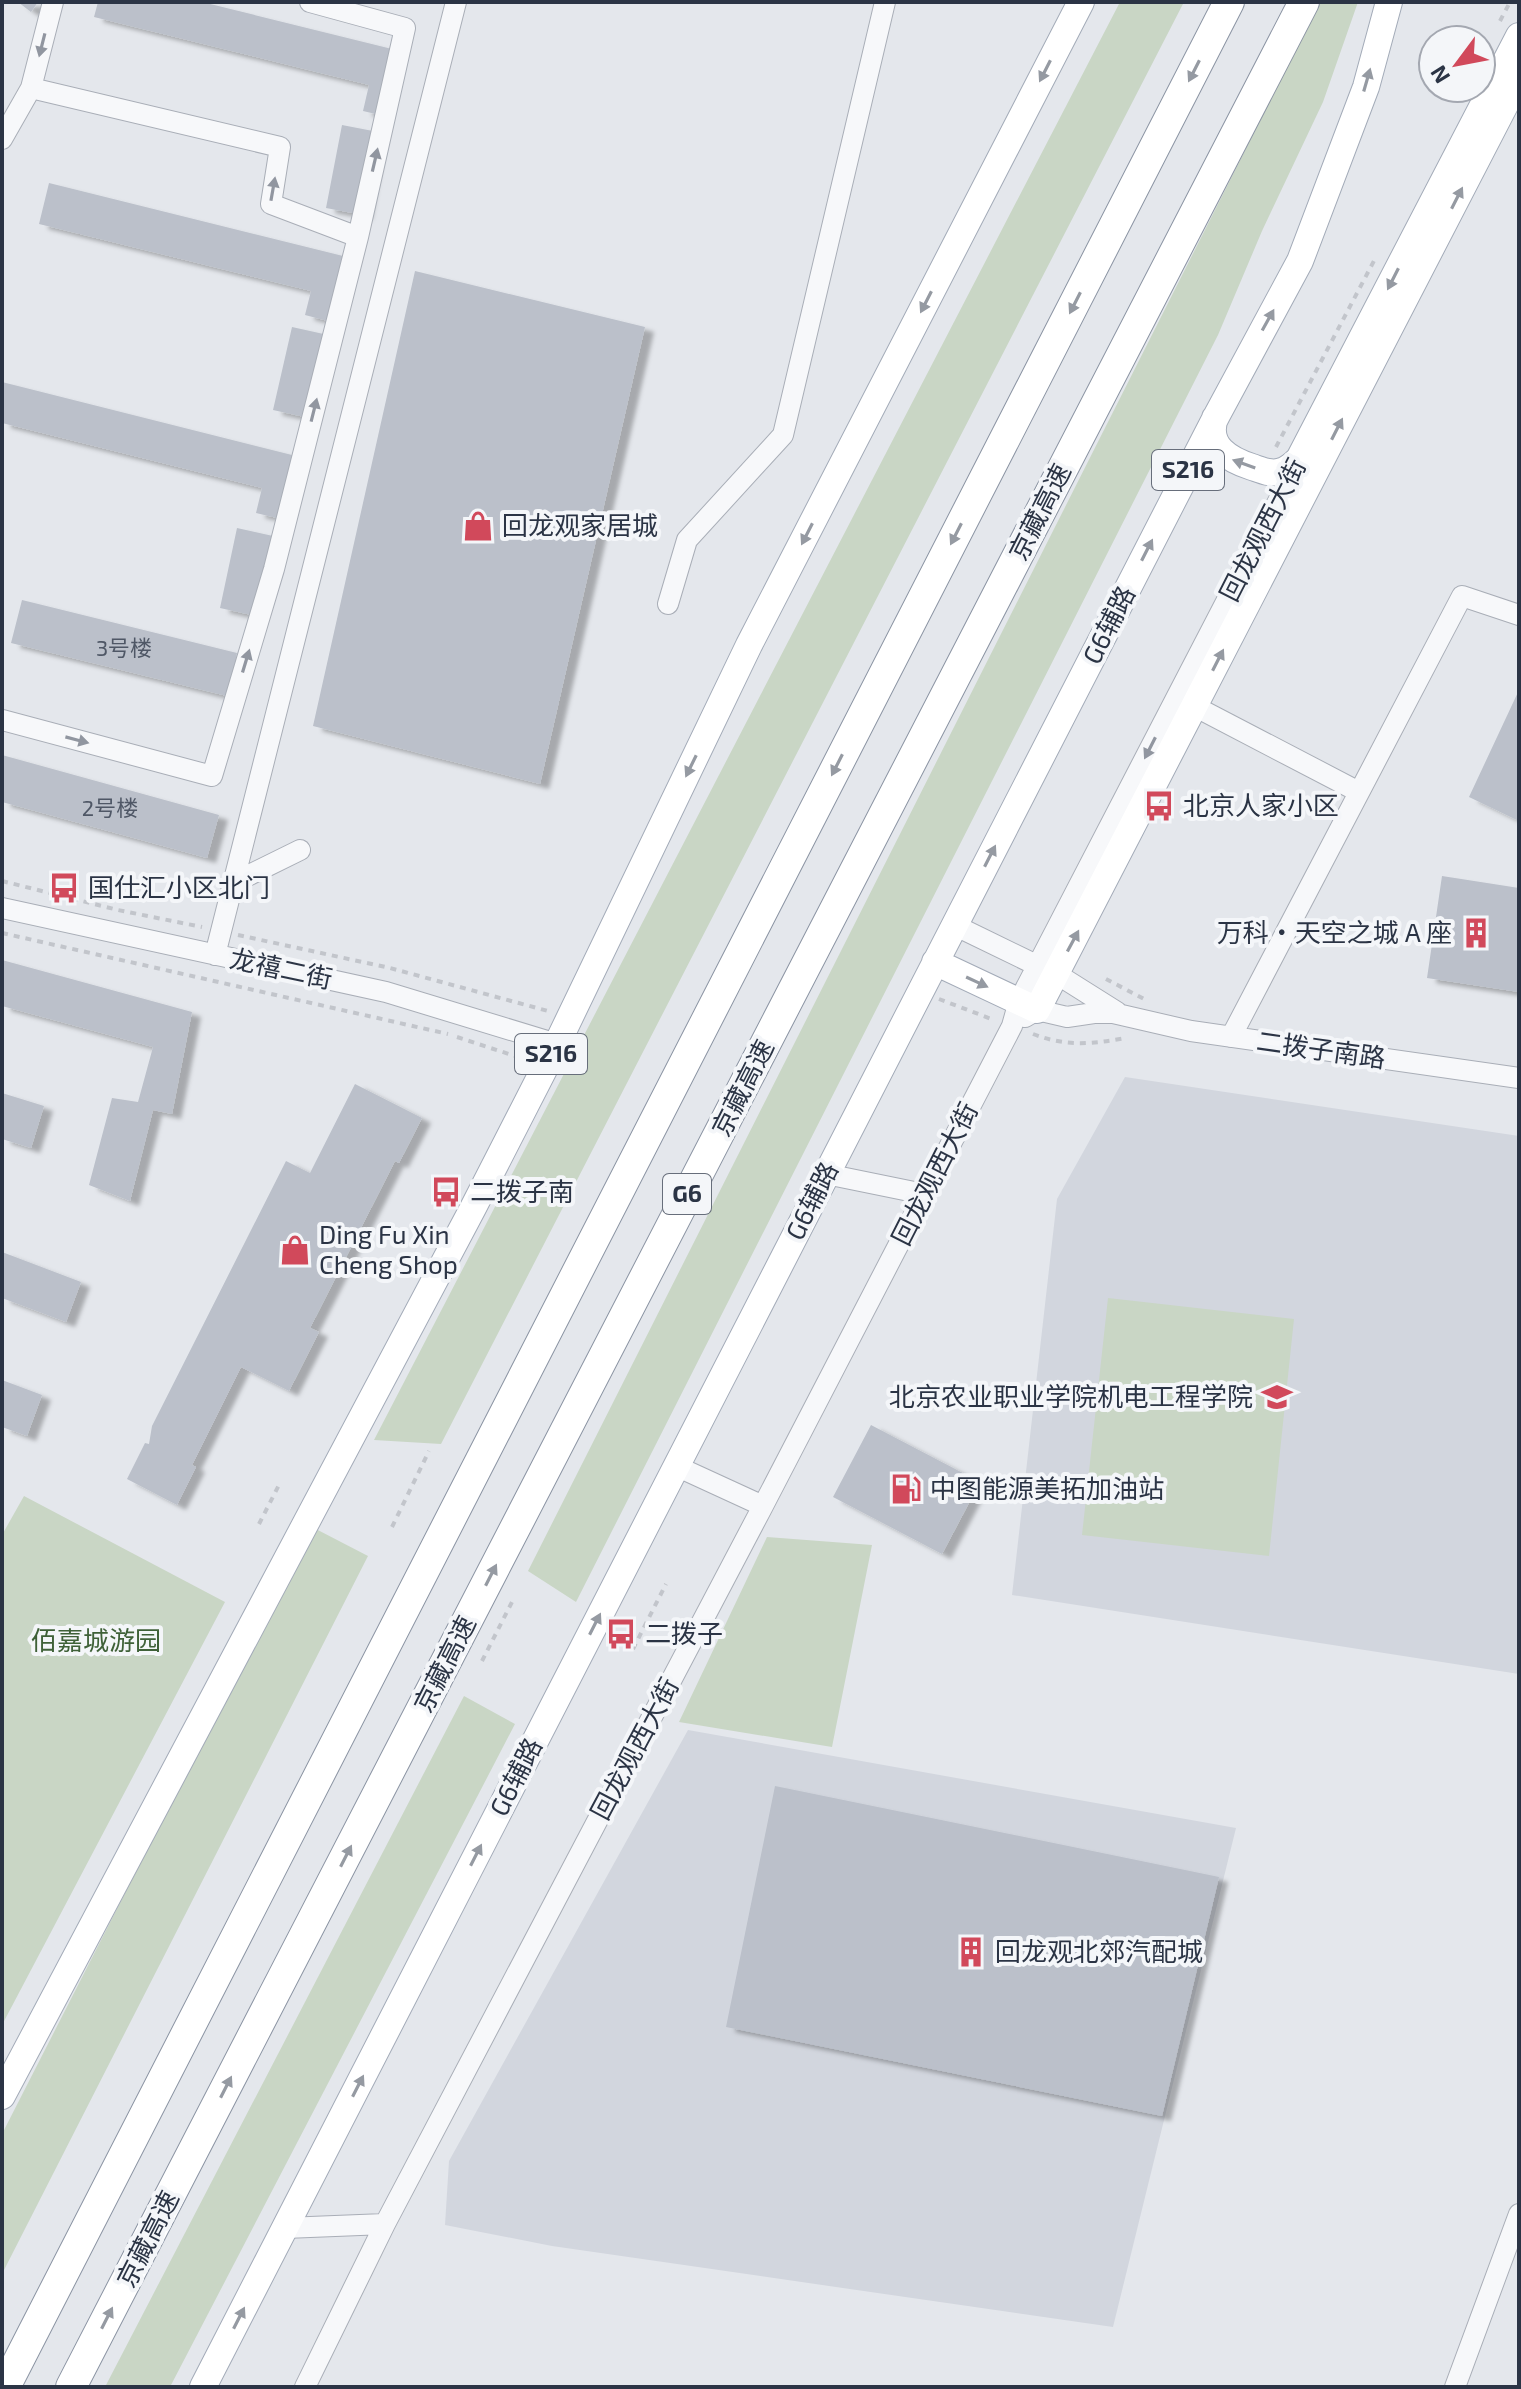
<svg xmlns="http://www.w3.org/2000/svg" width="1521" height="2389" font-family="'Exo 2','Noto Sans SC',sans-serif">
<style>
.built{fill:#d2d6de}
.green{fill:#c9d6c5}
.building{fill:#bbc0ca;filter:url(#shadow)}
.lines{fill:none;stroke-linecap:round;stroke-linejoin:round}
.minor-casing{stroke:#a9aeb7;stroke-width:22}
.major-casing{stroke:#a3abb8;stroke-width:28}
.highway-casing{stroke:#8b94a3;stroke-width:32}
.path{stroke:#c2c5cb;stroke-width:4;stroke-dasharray:6 6;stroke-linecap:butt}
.minor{stroke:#f7f8fa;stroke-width:20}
.major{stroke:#fff;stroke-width:26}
.highway{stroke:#fff;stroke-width:30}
.oneway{fill:#9196a0}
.oneway2{fill:#959aa2}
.labels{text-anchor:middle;stroke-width:8;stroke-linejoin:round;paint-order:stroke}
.number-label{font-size:22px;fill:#4f5766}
.shield{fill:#f4f6f9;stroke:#676e7b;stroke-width:2}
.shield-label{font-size:24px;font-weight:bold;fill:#2b3445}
.street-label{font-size:26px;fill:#2b3445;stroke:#f4f6f9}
.poi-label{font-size:26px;fill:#2b3445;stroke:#f4f6f9;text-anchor:start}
.park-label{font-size:26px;fill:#3f6138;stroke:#f4f6f9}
</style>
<defs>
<filter id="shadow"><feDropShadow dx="9" dy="5" stdDeviation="2" flood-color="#0004"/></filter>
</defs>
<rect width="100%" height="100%" fill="#e4e7ec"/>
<!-- built -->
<path class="built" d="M1125 1077 1519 1136V1674L1012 1595 1057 1199Z
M688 1730 1236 1828 1113 2327 552 2246 445 2225 449 2161Z"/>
<!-- green -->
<path class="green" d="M1120 2H1184L441 1444 374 1440Z
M1320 2H1358L1323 102 1262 231 1218 335 576 1602 528 1571Z
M1108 1298 1294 1319 1269 1556 1082 1535Z
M24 1496 225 1602 2 2025V1535Z
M312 1527 368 1556 2 2274V2134Z
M767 1537 872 1545 832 1747 679 1722Z
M464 1696 515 1724 170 2387H105Z"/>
<!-- building -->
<path class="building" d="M18 2H38L31 12Z
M98 2H202L396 50 380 115 363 111 369 85 94 17Z
M342 125 378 132 363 215 326 208Z
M49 183 343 256 328 321 305 315 311 291 39 224Z
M415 271 645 327 540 784 313 726Z
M292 327 328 335 309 418 273 410Z
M2 382 292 455 277 518 256 513 262 488 2 423Z
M237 528 273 536 256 616 220 608Z
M22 600 237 653 227 696 11 643Z
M1519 690V821L1469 797Z
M2 755 219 815 207 858 2 802Z
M1442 876 1519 888V992L1427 978Z
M2 960 192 1012 172 1114 153 1110 130 1201 89 1185 112 1098 138 1102 153 1047 2 1006Z
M355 1084 422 1118 399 1163 395 1161 310 1328 319 1332 289 1391 241 1367 192 1465 196 1467 177 1505 127 1479 145 1443 149 1444 152 1426 286 1161 310 1173Z
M2 1093 44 1106 31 1148 2 1139Z
M2 1252 81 1282 66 1322 2 1298Z
M2 1380 42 1395 27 1436 2 1427Z
M871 1425 980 1482 942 1554 833 1497Z
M775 1786 1219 1877 1162 2116 726 2027Z"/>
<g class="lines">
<!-- minor casing -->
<g class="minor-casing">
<path id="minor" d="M310 2 405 28 358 237
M31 88 53 2
M2 139 31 88 280 147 271 204 358 237 274 569 212 776 2 720
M668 604 687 540 783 435 885 2
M1194 706 1359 792
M233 883 300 850
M2 908 386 992 557 1044
M954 925 1063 978 1117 1012
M215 955 456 2
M1025 1017 1037 1010 1067 1017 1094 1013H1113L1191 1031 1519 1078
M1231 1037 1462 596 1519 615
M826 1174 924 1194
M676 1466 763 1506
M285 2228 385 2224
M305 2387 385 2224 763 1506 1012 1026 1019 1001 1299 461
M1455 2387 1519 2214"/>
</g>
<!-- major casing -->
<g class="major-casing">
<path id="major" d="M1215 418C1205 446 1230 460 1252 467 1261 470 1269 474 1278 472 1286 471 1293 465 1299 459L1519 36
M935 962 1037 1010 1519 78
M2 2096 473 1208 557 1044 749 645 1081 2
M203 2387 1217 415 1300 261 1366 87 1389 2"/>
</g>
<!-- highway casing -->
<g class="highway-casing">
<path id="highway" d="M5 2387 1229 2
M71 2387 1304 2"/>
</g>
<!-- path -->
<path class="path" d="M1500 21 1510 2
M1276 447 1376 257
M2 881 118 910 202 927
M2 933 448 1034
M238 935 390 968 548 1011
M1106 979 1144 999
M939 999 994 1020
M1033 1034C1066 1047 1092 1044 1126 1038
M457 1037 524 1059
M259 1524 280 1483
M392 1527 429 1451
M633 1649 666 1584
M482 1661 512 1602"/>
<!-- minor -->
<use href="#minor" class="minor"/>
<!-- major -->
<use href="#major" class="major"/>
<!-- highway -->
<use href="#highway" class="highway"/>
</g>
<!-- one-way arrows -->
<defs><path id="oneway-solid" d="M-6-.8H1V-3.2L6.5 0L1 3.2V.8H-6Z" transform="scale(2)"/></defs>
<g class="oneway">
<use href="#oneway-solid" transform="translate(42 45) rotate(104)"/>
<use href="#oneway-solid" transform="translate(375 160) rotate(-77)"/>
<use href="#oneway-solid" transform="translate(273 189) rotate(-80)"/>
<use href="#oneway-solid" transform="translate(314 410) rotate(-76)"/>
<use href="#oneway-solid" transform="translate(246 661) rotate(-73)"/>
<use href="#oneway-solid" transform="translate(77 740) rotate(15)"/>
<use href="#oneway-solid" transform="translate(1150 748) rotate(117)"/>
</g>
<g class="oneway2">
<use href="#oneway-solid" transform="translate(1045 71) rotate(117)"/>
<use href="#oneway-solid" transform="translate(1194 71) rotate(117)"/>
<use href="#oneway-solid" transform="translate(1367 80) rotate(-74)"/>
<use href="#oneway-solid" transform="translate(1457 198) rotate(-63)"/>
<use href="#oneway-solid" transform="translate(1393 279) rotate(117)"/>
<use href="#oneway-solid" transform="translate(926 302) rotate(117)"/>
<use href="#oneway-solid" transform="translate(1075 303) rotate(117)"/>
<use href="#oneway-solid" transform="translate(1268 320) rotate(-61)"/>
<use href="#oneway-solid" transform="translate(1337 429) rotate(-63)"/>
<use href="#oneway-solid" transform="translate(1244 464) rotate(-160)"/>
<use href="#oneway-solid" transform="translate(807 534) rotate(117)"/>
<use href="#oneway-solid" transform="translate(956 534) rotate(117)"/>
<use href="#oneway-solid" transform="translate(1147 550) rotate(-63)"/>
<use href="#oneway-solid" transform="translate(1218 660) rotate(-63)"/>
<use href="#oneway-solid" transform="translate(837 765) rotate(117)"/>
<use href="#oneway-solid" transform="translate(691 766) rotate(116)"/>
<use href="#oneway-solid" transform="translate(990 856) rotate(-63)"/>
<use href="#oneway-solid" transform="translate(1073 941) rotate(-62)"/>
<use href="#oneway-solid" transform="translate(977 982) rotate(25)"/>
<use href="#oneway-solid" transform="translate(491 1575) rotate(-63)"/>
<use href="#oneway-solid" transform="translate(595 1624) rotate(-63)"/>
<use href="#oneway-solid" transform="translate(476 1855) rotate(-63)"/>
<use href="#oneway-solid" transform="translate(346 1856) rotate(-63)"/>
<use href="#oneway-solid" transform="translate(358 2086) rotate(-63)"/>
<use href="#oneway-solid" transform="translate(226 2087) rotate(-63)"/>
<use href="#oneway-solid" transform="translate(107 2318) rotate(-63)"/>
<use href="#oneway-solid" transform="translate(239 2318) rotate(-63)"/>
</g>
<!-- icons -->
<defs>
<g id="shop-bare" transform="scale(2.4)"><path d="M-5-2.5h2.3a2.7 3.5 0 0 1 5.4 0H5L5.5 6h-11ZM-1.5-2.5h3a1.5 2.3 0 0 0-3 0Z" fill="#d1495b" stroke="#f4f6f9" stroke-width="2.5" paint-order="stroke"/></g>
<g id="bus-bare" transform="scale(2.4)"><path d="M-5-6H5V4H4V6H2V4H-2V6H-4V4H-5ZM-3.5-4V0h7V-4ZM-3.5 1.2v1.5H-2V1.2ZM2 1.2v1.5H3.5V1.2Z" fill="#d1495b" stroke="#f4f6f9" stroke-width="2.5" paint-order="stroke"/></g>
<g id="building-bare" transform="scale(2.4)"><path d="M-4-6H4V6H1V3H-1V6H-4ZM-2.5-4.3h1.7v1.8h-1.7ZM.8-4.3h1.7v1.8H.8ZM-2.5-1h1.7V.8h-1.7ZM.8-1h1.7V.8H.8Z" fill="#d1495b" stroke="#f4f6f9" stroke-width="2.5" paint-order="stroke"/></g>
<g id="university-bare" transform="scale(2.4)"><path d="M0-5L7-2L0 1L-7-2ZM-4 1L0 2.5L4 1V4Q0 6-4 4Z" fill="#d1495b" stroke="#f4f6f9" stroke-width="2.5" paint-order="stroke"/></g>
<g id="fuel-bare" transform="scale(2.4)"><path d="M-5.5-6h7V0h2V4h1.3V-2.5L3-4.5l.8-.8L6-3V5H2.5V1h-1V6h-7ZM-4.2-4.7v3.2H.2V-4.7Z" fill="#d1495b" stroke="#f4f6f9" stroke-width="2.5" paint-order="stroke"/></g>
</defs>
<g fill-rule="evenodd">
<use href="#shop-bare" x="478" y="526"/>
<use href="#bus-bare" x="1159" y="806"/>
<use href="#bus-bare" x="64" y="888"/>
<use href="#building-bare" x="1476" y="933"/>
<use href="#bus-bare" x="446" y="1192"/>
<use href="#shop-bare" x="295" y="1250"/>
<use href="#university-bare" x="1277" y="1397"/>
<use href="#fuel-bare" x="906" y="1489"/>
<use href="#bus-bare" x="621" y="1634"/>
<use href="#building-bare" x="971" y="1952"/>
</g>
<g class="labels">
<!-- number labels -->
<g class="number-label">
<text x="124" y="656">3号楼</text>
<text x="110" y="816">2号楼</text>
</g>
<!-- shield labels -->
<g class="shield">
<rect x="1152" y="450" width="72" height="40" rx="6"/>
<rect x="515" y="1034" width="72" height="40" rx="6"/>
<rect x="663" y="1174" width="48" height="40" rx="6"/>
</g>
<g class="shield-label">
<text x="1188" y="478">S216</text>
<text x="551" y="1062">S216</text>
<text x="687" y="1202">G6</text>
</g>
<!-- street labels -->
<g class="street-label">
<text transform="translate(1040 512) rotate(-63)" y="9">京藏高速</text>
<text transform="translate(1263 530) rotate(-63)" y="9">回龙观西大街</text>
<text transform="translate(1109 625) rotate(-63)" y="9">G6辅路</text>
<text transform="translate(281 969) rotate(12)" y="9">龙禧二街</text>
<text transform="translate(1321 1050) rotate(8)" y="9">二拨子南路</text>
<text transform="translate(743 1088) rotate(-63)" y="9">京藏高速</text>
<text transform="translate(935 1174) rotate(-63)" y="9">回龙观西大街</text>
<text transform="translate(812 1201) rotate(-63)" y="9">G6辅路</text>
<text transform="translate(445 1664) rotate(-63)" y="9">京藏高速</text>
<text transform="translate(635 1749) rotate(-62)" y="9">回龙观西大街</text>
<text transform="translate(516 1777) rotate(-63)" y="9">G6辅路</text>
<text transform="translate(148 2239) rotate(-63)" y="9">京藏高速</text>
</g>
<!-- poi labels -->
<g class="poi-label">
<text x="502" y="535">回龙观家居城</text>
<text x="1183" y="815">北京人家小区</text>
<text x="88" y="897">国仕汇小区北门</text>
<text x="1452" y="942" text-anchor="end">万科・天空之城 A 座</text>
<text x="470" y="1201">二拨子南</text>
<text x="319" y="1244">Ding Fu Xin<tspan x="319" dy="30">Cheng Shop</tspan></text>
<text x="1253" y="1406" text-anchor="end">北京农业职业学院机电工程学院</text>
<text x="930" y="1498">中图能源美拓加油站</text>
<text x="645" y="1643">二拨子</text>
<text x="995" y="1961">回龙观北郊汽配城</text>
</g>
<!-- park labels -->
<g class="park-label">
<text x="96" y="1650">佰嘉城游园</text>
</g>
</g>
<!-- border -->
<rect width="1521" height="2389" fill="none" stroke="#2b3445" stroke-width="8"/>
<!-- north arrow -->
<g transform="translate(1457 64) rotate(238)"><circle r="38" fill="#f4f6f9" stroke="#a4a8b1" stroke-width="2"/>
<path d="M0-6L14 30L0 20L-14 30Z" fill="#d1495b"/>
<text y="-12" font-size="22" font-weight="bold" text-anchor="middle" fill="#2b3445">N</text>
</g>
</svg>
